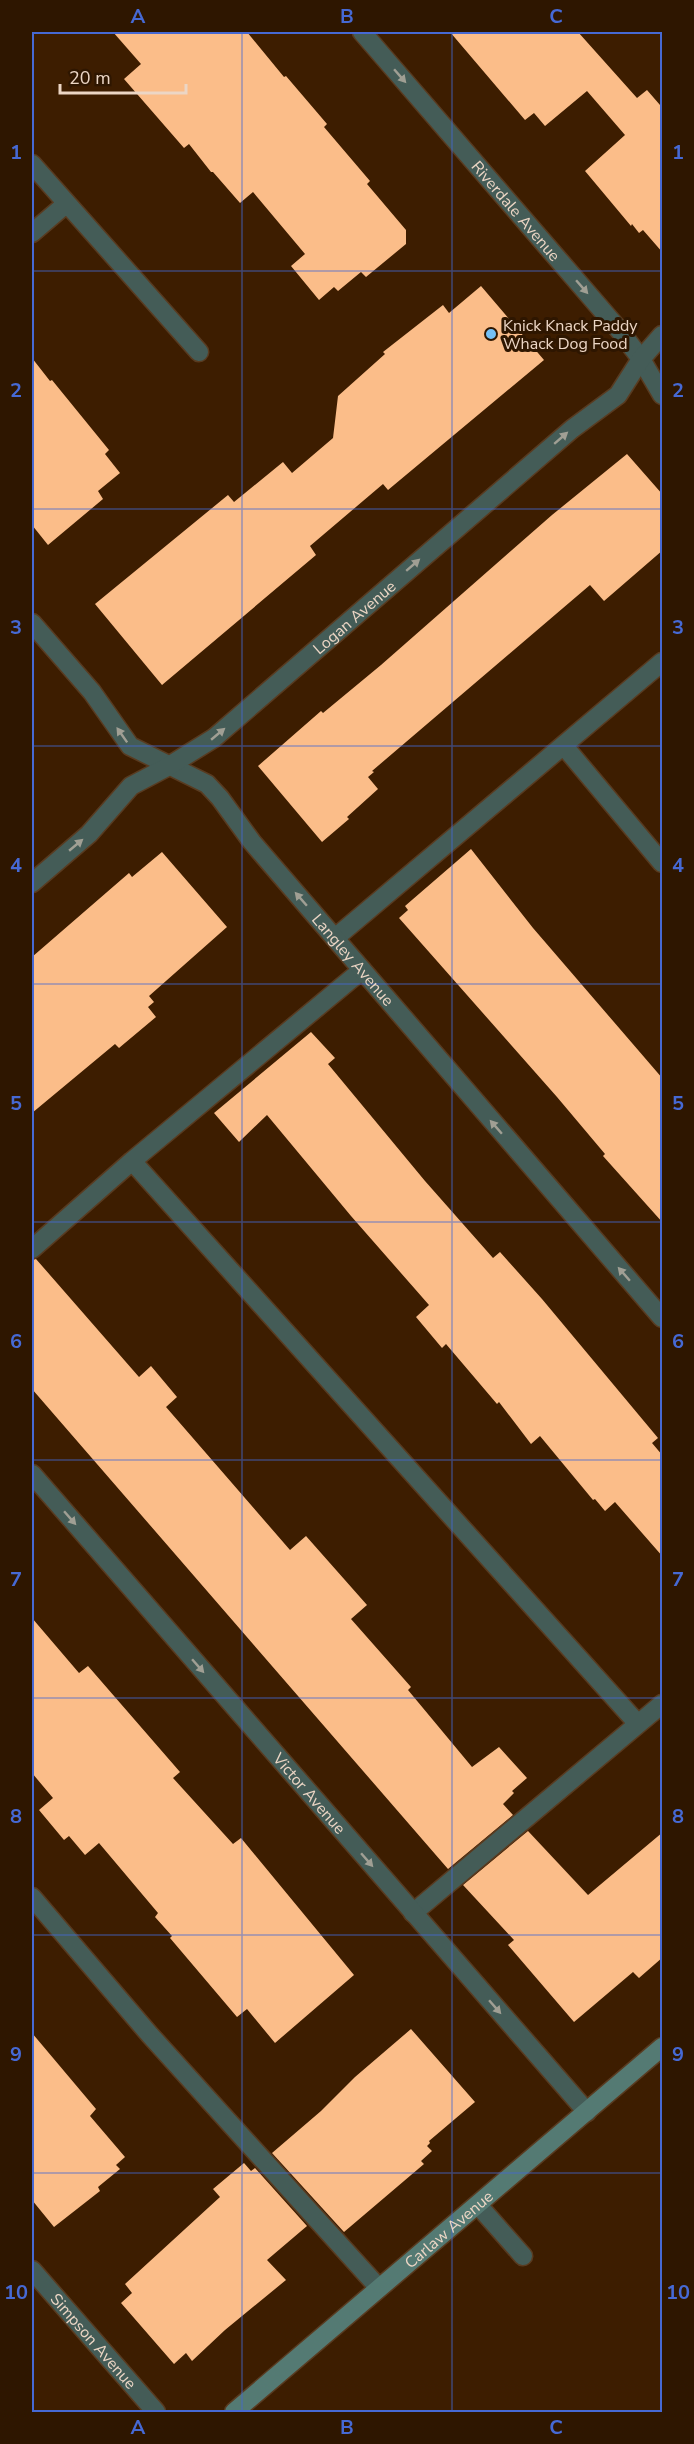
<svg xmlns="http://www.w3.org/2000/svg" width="694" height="2444" font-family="'Nunito Sans',sans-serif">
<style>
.building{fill:#fbbd89}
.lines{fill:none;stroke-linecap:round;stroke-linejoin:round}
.lane-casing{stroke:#593b20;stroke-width:21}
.street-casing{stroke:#593b20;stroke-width:21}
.secondary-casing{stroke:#593b20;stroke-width:21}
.lane{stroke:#445c57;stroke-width:18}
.street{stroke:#445c57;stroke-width:18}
.secondary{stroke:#547a73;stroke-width:18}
.oneway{fill:#a09f94}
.grid{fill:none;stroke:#4669d4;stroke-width:1.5;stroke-opacity:0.55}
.poi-dot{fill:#74c0f6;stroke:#2e1600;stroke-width:2}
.labels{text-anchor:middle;stroke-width:6;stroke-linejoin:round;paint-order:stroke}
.street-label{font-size:16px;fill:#ecd6c5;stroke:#2e1600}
.poi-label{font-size:16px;fill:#ecd6c5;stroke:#2e1600;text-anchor:start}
.neatline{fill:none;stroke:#4669d4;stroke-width:2}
.grid-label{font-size:20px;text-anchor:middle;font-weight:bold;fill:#4669d4}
</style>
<rect width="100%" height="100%" fill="#3d1d00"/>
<!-- building -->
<path class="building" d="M113 32H247L284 77 286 76 327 124 324 127 370 181 367 184 406 230V244L366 277 361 272 338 291 334 287 319 300 291 266 305 254 253 192 240 203 213 172H211L189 144 184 148 124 79 141 64Z
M450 32H578L637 98 647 90 660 105 663 103V253L643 230 639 233 632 224 631 226 585 171 625 135 587 91 545 126 534 113 525 120Z
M481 286 544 360 388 490 383 484 310 546 316 555 162 685 95 604 228 495 234 502 283 462 292 473 333 438 338 396 385 354 383 352 443 305 449 313Z
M32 358 50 381 52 380 109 450 105 454 120 473 98 491 103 499 48 545 32 525Z
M627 454 663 495V550L604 601 590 585 372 771 374 772 368 777 378 789 347 817 349 819 322 842 258 766 321 711 323 713 381 665 552 515Z
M471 849 533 928 663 1079V1223L603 1156 605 1154 557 1097 399 918 408 910 405 906Z
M162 852 227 927 149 996 154 1002 148 1007 156 1017 119 1048 115 1044 32 1113V957L129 873 132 877Z
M311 1032 335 1058 328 1064 425 1181 493 1258 500 1252 542 1299 658 1438 652 1443 663 1456V1557L615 1502 605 1511 595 1499 593 1500 540 1436 531 1444 499 1402 497 1404 446 1344 442 1348 416 1317 429 1305 351 1216 267 1115 239 1142 214 1113Z
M36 1259 139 1377 151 1366 177 1397 166 1407 290 1550 306 1536 367 1605 351 1619 411 1687 408 1690 472 1767 499 1747 527 1778 512 1791 514 1793 503 1804 513 1815 448 1869 32 1389V1260Z
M32 1618 79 1673 88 1666 180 1772 173 1778 233 1844 241 1838 354 1975 275 2043 247 2009 237 2017 170 1938 172 1936 155 1917 158 1913 99 1843 85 1855 69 1836 64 1840 39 1810 53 1798 32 1773Z
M528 1831 588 1895 663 1832V1957L639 1978 633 1972 574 2022 508 1945 514 1940 463 1885Z
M411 2029 475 2102 429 2141 430 2143 427 2146 432 2151 421 2161 424 2164 344 2232 272 2153 321 2111 355 2077Z
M32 2033 96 2109 90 2116 125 2157 116 2165 120 2169 98 2187 100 2191 54 2227 32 2200Z
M244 2163 251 2171 255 2168 307 2226 267 2260 286 2280 225 2330 192 2361 186 2353 174 2364 121 2303 132 2293 125 2284 220 2197 213 2189Z"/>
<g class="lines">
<!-- lane casing -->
<g class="lane-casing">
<path id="lane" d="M32 164 199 352
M32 233 66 204
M564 746 662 863
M335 938 662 662
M132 1161 638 1724
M32 1249 132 1161 362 970
M32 1897 150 2035 379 2288
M413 1913 662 1704
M478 2205 523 2256"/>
</g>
<!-- street casing -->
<g class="street-casing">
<g id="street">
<path id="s1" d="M362 32 620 331 641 359 662 395"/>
<path id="s2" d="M32 623 92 692 130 746 207 784 220 798 252 842 662 1318"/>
<path id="s3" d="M32 883 89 834 131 786 169 766 214 738 572 429 618 395 641 359 662 335"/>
<path id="s4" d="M32 1474 587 2112"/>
<path id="s5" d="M32 2270 156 2412"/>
</g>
</g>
<!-- secondary casing -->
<g class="secondary-casing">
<g id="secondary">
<path id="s6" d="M234 2412 662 2047"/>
</g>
</g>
<!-- lane -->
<use href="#lane" class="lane"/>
<!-- street -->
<use href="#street" class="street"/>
<!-- secondary -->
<use href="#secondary" class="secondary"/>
</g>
<!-- one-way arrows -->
<defs><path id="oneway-solid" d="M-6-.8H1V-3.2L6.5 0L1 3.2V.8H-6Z" transform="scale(1.5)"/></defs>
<g class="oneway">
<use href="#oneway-solid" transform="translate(400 76) rotate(49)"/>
<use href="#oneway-solid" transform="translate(582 287) rotate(49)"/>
<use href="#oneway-solid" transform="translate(561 438) rotate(-41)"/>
<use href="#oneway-solid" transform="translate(413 565) rotate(-41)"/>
<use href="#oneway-solid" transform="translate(218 734) rotate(-40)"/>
<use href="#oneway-solid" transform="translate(122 735) rotate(-125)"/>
<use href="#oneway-solid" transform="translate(76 845) rotate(-40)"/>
<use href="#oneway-solid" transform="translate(301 899) rotate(-131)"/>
<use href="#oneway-solid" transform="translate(496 1127) rotate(-131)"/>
<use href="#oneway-solid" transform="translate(624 1274) rotate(-131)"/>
<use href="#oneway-solid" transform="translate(70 1518) rotate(49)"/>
<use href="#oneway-solid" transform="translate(198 1666) rotate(49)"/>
<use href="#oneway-solid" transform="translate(367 1860) rotate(49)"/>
<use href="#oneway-solid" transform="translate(495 2007) rotate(49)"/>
</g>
<!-- grid -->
<path class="grid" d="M242 32V2412M452 32V2412M32 271H662M32 509H662M32 746H662M32 984H662M32 1222H662M32 1460H662M32 1698H662M32 1935H662M32 2173H662"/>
<!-- markers -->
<circle class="poi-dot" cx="491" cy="334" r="6"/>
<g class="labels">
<!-- street labels -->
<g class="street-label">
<text dy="6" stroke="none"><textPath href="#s1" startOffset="236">Riverdale Avenue</textPath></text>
<text dy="6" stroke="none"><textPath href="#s3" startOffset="420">Logan Avenue</textPath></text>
<text dy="6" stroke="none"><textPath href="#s2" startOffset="472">Langley Avenue</textPath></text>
<text dy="6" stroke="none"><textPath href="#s4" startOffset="423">Victor Avenue</textPath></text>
<text dy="6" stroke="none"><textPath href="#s6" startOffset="282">Carlaw Avenue</textPath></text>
<text dy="6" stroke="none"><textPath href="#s5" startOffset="94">Simpson Avenue</textPath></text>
</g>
<!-- poi labels -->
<g class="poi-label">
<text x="503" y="331">Knick Knack Paddy<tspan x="503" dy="18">Whack Dog Food</tspan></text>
</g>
</g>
<!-- border -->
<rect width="694" height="2444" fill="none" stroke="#2e1600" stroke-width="66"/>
<!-- scale -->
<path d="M60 84v9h126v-9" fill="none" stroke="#ecd6c5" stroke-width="3"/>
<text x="69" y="84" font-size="18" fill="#ecd6c5" stroke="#2e1600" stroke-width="4.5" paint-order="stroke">20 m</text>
<rect x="33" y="33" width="628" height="2378" class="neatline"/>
<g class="grid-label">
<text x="138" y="23">A</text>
<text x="347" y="23">B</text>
<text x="556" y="23">C</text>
<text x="16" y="159">1</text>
<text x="678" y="159">1</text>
<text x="16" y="397">2</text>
<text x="678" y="397">2</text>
<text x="16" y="634">3</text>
<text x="678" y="634">3</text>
<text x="16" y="872">4</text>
<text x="678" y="872">4</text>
<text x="16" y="1110">5</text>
<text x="678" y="1110">5</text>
<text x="16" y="1348">6</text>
<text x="678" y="1348">6</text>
<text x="16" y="1586">7</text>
<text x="678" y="1586">7</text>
<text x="16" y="1823">8</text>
<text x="678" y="1823">8</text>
<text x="16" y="2061">9</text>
<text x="678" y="2061">9</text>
<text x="16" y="2299">10</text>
<text x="678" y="2299">10</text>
<text x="138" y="2434">A</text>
<text x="347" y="2434">B</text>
<text x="556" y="2434">C</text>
</g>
</svg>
